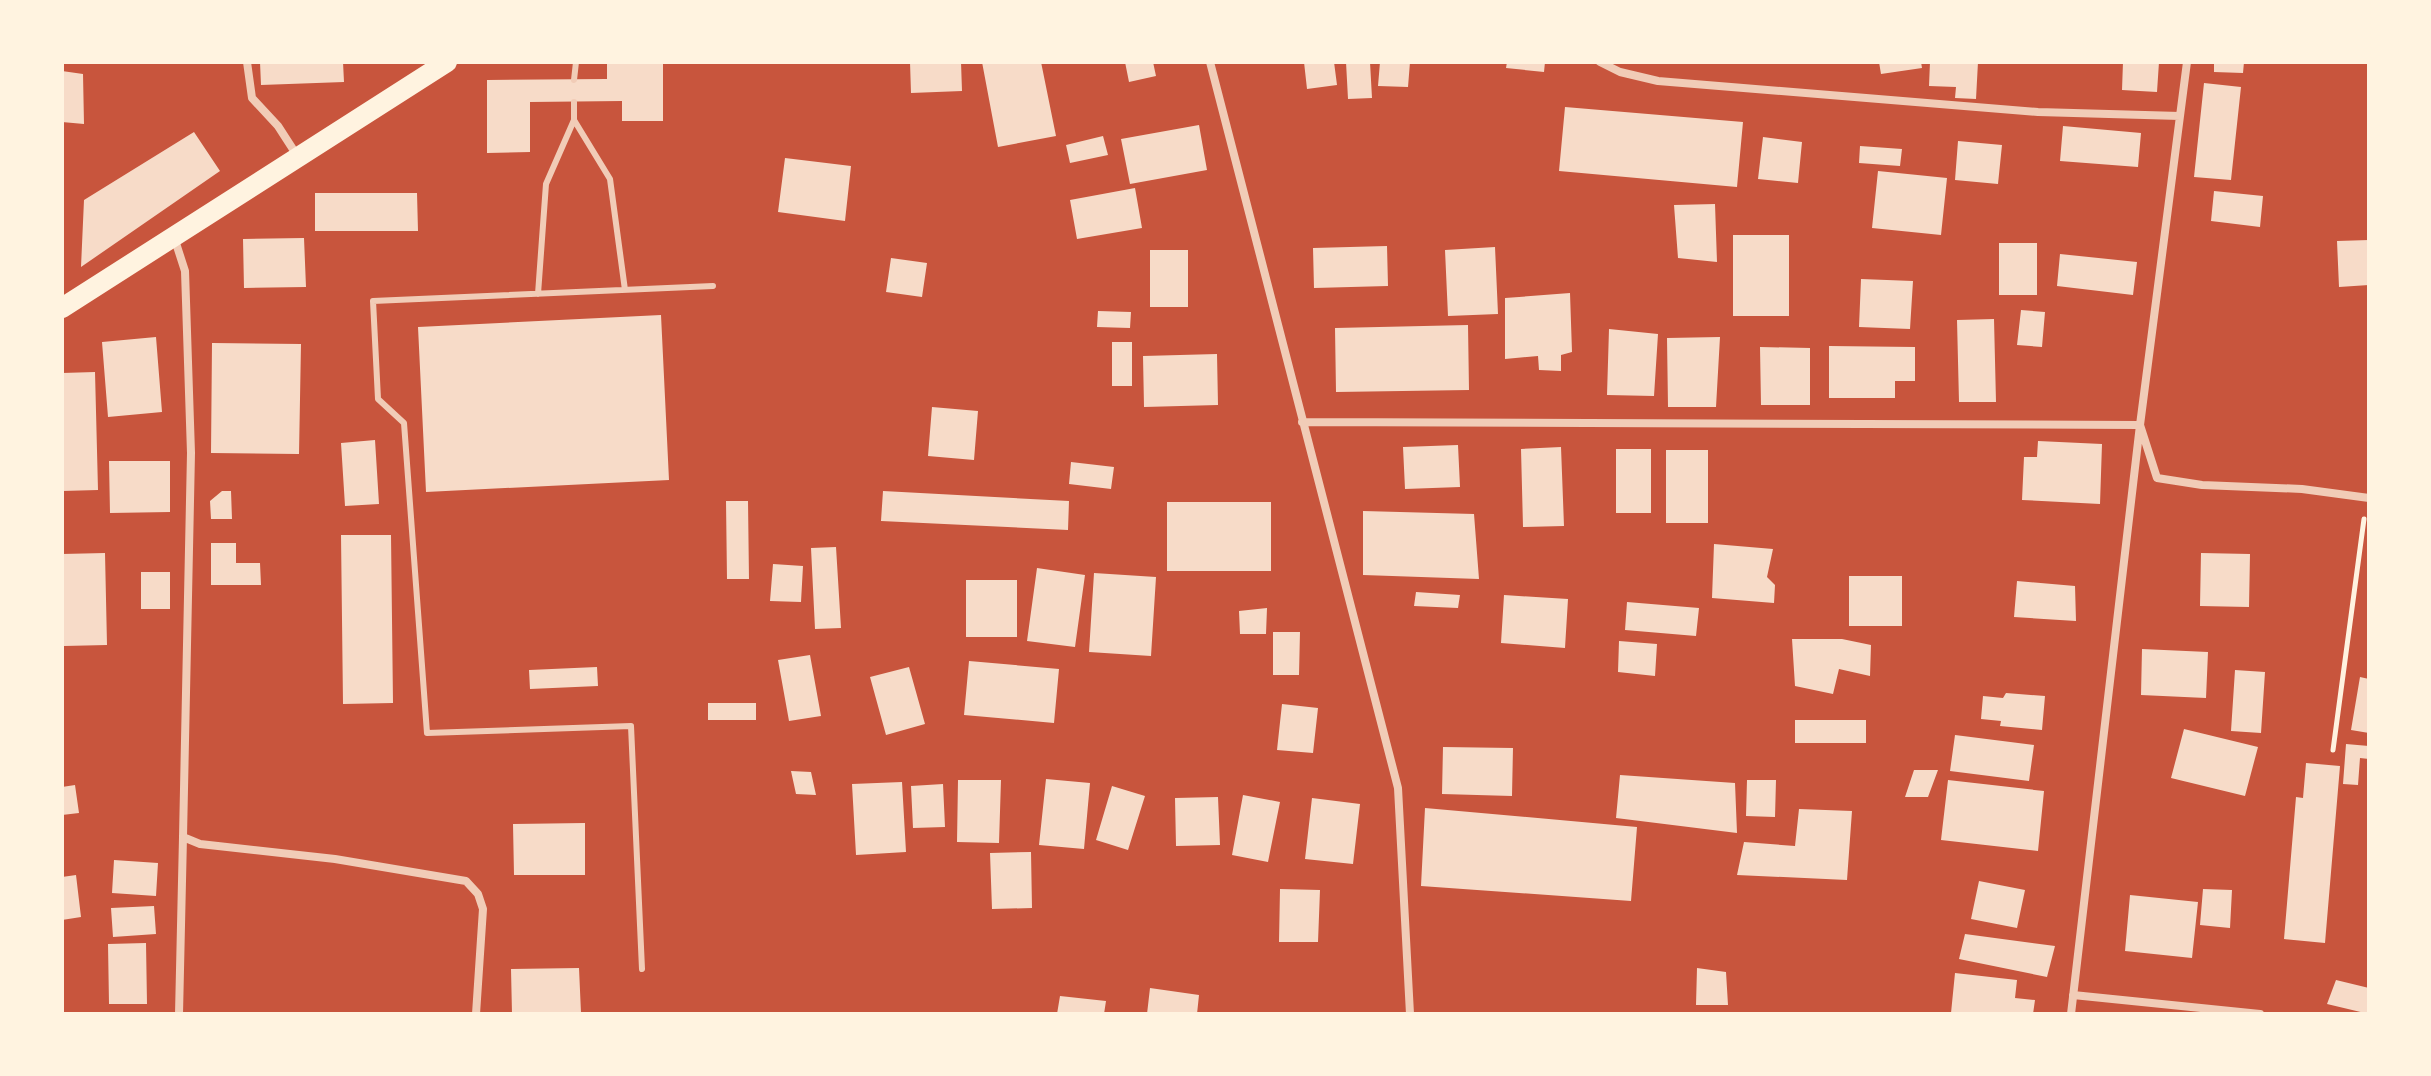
<svg xmlns="http://www.w3.org/2000/svg" width="2431" height="1076" font-family="'DejaVu Sans',sans-serif">
<style>
.building{fill:#f7dbc8}
.lines{fill:none;stroke-linecap:round;stroke-linejoin:round}
.path{stroke:#fff3e0;stroke-width:5}
.service{stroke:#f1ccb7;stroke-width:6}
.minor{stroke:#f1ccb7;stroke-width:8}
.primary{stroke:#fff3e0;stroke-width:20}
</style>
<rect width="100%" height="100%" fill="#c8553d"/>
<!-- building -->
<path class="building" d="M260 62H343L344 82 261 85Z
M607 62H663V121H622V101L530 102V152L487 153V80L607 79Z
M910 62H961L962 91 911 93Z
M982 62H1041L1056 136 998 147Z
M1125 62H1153L1156 76 1129 82Z
M1304 62H1334L1337 85 1307 89Z
M1346 62H1370L1372 98 1348 99Z
M1380 62H1410L1408 87 1378 86Z
M1507 62H1545L1544 72 1506 68Z
M1879 62H1921L1922 68 1881 74Z
M1930 62H1978L1976 99 1955 98 1956 87 1929 86Z
M2123 62H2159L2157 92 2122 90Z
M2214 62H2244L2243 73 2214 72Z
M62 71 83 74 84 124 62 122Z
M2204 83 2241 87 2231 180 2194 177Z
M1565 107 1743 122 1737 187 1559 171Z
M1199 125 1207 170 1130 184 1121 139Z
M2063 126 2141 133 2138 167 2060 161Z
M194 132 220 171 81 267 84 200Z
M1103 136 1108 155 1070 163 1066 145Z
M1763 137 1802 142 1798 183 1758 179Z
M1958 141 2002 145 1998 184 1955 180Z
M1860 146 1902 149 1900 166 1859 163Z
M785 158 851 166 845 221 778 212Z
M1878 171 1947 178 1941 235 1872 228Z
M1135 188 1142 228 1077 239 1070 200Z
M2214 191 2263 196 2260 227 2211 221Z
M315 193H417L418 231H315Z
M1715 204 1717 262 1678 258 1674 205Z
M1733 235H1789V316H1733Z
M304 238 306 287 244 288 243 239Z
M2369 240V285L2339 287 2337 241Z
M1999 243H2037V295H1999Z
M1387 246 1388 286 1314 288 1313 248Z
M1495 247 1498 314 1448 316 1445 250Z
M1150 250H1188V307H1150Z
M2060 254 2137 262 2133 295 2057 286Z
M891 258 927 263 922 297 886 292Z
M1861 279 1913 281 1910 329 1859 327Z
M1570 293 1572 352 1561 355V371L1539 370 1538 356 1505 359V298Z
M2021 310 2045 312 2042 347 2017 345Z
M1098 311 1131 312 1130 328 1097 327Z
M661 315 669 480 426 492 418 327Z
M1994 319 1996 402H1959L1957 320Z
M1468 325 1469 390 1336 392 1335 328Z
M1609 329 1658 334 1654 396 1607 395Z
M156 337 162 412 108 417 102 342Z
M1720 337 1716 407H1668L1667 338Z
M1112 342H1132V386H1112Z
M212 343 301 344 299 454 211 453Z
M1829 346 1915 347V381H1895V398H1829Z
M1760 347 1810 348V405H1761Z
M1217 354 1218 405 1144 407 1143 356Z
M95 372 98 490 62 491V373Z
M932 407 978 411 974 460 928 456Z
M375 440 379 504 345 506 341 443Z
M2038 441 2102 444 2100 504 2022 500 2024 457H2037Z
M1458 445 1460 487 1405 489 1403 447Z
M1561 447 1564 526 1523 527 1521 449Z
M1616 449H1651V513H1616Z
M1666 450H1708V523H1666Z
M109 461H170V512L110 513Z
M1071 462 1114 467 1111 489 1069 484Z
M222 491H231L232 519H211L210 501Z
M883 491 1069 501 1068 530 881 521Z
M726 501H748L749 579H727Z
M1167 502H1271V571H1167Z
M1363 511 1474 514 1479 579 1363 575Z
M341 535H391L393 703 343 704Z
M211 543H236V563H260L261 585H211Z
M1714 544 1773 549 1767 577 1775 585 1774 603 1712 598Z
M836 547 841 628 815 629 811 548Z
M105 553 107 645 64 646 62 554Z
M2201 553 2250 554 2249 607 2200 606Z
M773 564 803 566 801 602 770 601Z
M1037 568 1085 575 1075 647 1027 641Z
M141 572H170V609H141Z
M1094 573 1156 577 1151 656 1089 652Z
M1849 576H1902V626H1849Z
M966 580H1017V637H966Z
M2017 581 2075 586 2076 621 2014 617Z
M1416 592 1460 595 1458 608 1414 606Z
M1504 595 1568 599 1565 648 1501 643Z
M1627 602 1699 608 1696 636 1625 630Z
M1267 608 1266 634H1240L1239 611Z
M1273 632H1300L1299 675H1273Z
M1792 639H1842L1871 645 1870 676 1839 669 1833 694 1795 686Z
M1619 641 1657 644 1655 676 1618 672Z
M2142 649 2208 652 2206 698 2141 695Z
M810 655 821 716 789 721 778 660Z
M969 661 1059 669 1054 723 964 715Z
M597 667 598 686 530 689 529 670Z
M909 667 925 724 886 735 870 677Z
M2235 670 2265 672 2261 733 2231 731Z
M2360 677 2369 679V733L2351 730Z
M2006 693 2045 696 2042 730 2000 726 2001 721 1981 719 1983 696 2003 698Z
M708 703H756V720H708Z
M1282 704 1318 708 1313 753 1277 750Z
M1795 720H1866V743H1795Z
M2184 729 2258 747 2245 796 2171 778Z
M1955 735 2034 745 2029 781 1950 771Z
M2346 744 2369 746V759L2360 758 2358 785 2343 784Z
M1443 747 1513 748 1512 796 1442 794Z
M2306 763 2340 766 2325 943 2284 939 2296 797 2303 798Z
M1914 770H1938L1928 797H1905Z
M791 771 811 772 816 795 796 794Z
M1620 775 1735 783 1737 833 1616 818Z
M1046 779 1090 783 1084 849 1039 845Z
M958 780H1001L999 843 957 842Z
M1747 780H1776L1775 817 1746 816Z
M1948 780 2044 791 2038 851 1941 840Z
M902 782 906 852 856 855 852 784Z
M943 784 945 827 913 828 911 786Z
M75 785 79 813 62 815V787Z
M1112 786 1145 796 1128 850 1096 840Z
M1243 795 1280 802 1268 862 1232 855Z
M1218 797 1220 845 1176 846 1175 798Z
M1312 798 1360 804 1353 864 1305 859Z
M1425 808 1637 827 1631 901 1421 886Z
M1799 809 1852 811 1847 880 1737 875 1744 842 1795 846Z
M585 823V875H514L513 824Z
M1031 852 1032 908 992 909 990 853Z
M114 860 158 863 156 896 112 893Z
M76 875 81 917 62 920V877Z
M1979 881 2025 890 2017 928 1971 919Z
M1280 889 1320 890 1318 942H1279Z
M2203 889 2232 890 2230 928 2200 925Z
M2130 895 2198 902 2192 958 2125 951Z
M154 906 156 934 113 937 111 908Z
M1965 934 2055 946 2047 977 1959 959Z
M146 943 147 1004H109L108 944Z
M579 968 581 1013 512 1014 511 969Z
M1697 968 1726 972 1728 1005H1696Z
M1955 973 2017 980 2015 998 2035 1000 2033 1014 1951 1013Z
M2336 980 2369 988V1014L2327 1004Z
M1150 988 1199 995 1197 1014H1147Z
M1060 996 1106 1001 1104 1014H1057Z"/>
<g class="lines">
<!-- path -->
<path class="path" d="M2333 750 2364 519"/>
<!-- service -->
<path class="service" d="M574 80 576 62
M574 102V120
M538 294 546 184 574 120 610 179 625 290
M642 969 631 726 427 733 404 423 378 399 373 301 713 286"/>
<!-- minor -->
<path class="minor" d="M247 62 252 98 278 126 298 157
M1210 62 1398 788 1410 1014
M1600 62 1620 72 1658 81 2038 112 2180 116
M174 237 185 271 191 453 183 837 200 844 335 859 466 881 478 894 483 909 476 1014
M1302 422 2140 425 2157 478 2202 485 2302 489 2369 498
M2073 995 2260 1014
M179 1014 183 837
M2071 1014 2140 425 2187 62"/>
<!-- primary -->
<path class="primary" d="M62 308 447 62"/>
</g>
<!-- border -->
<rect width="2431" height="1076" fill="none" stroke="#fff3e0" stroke-width="128"/>
</svg>
